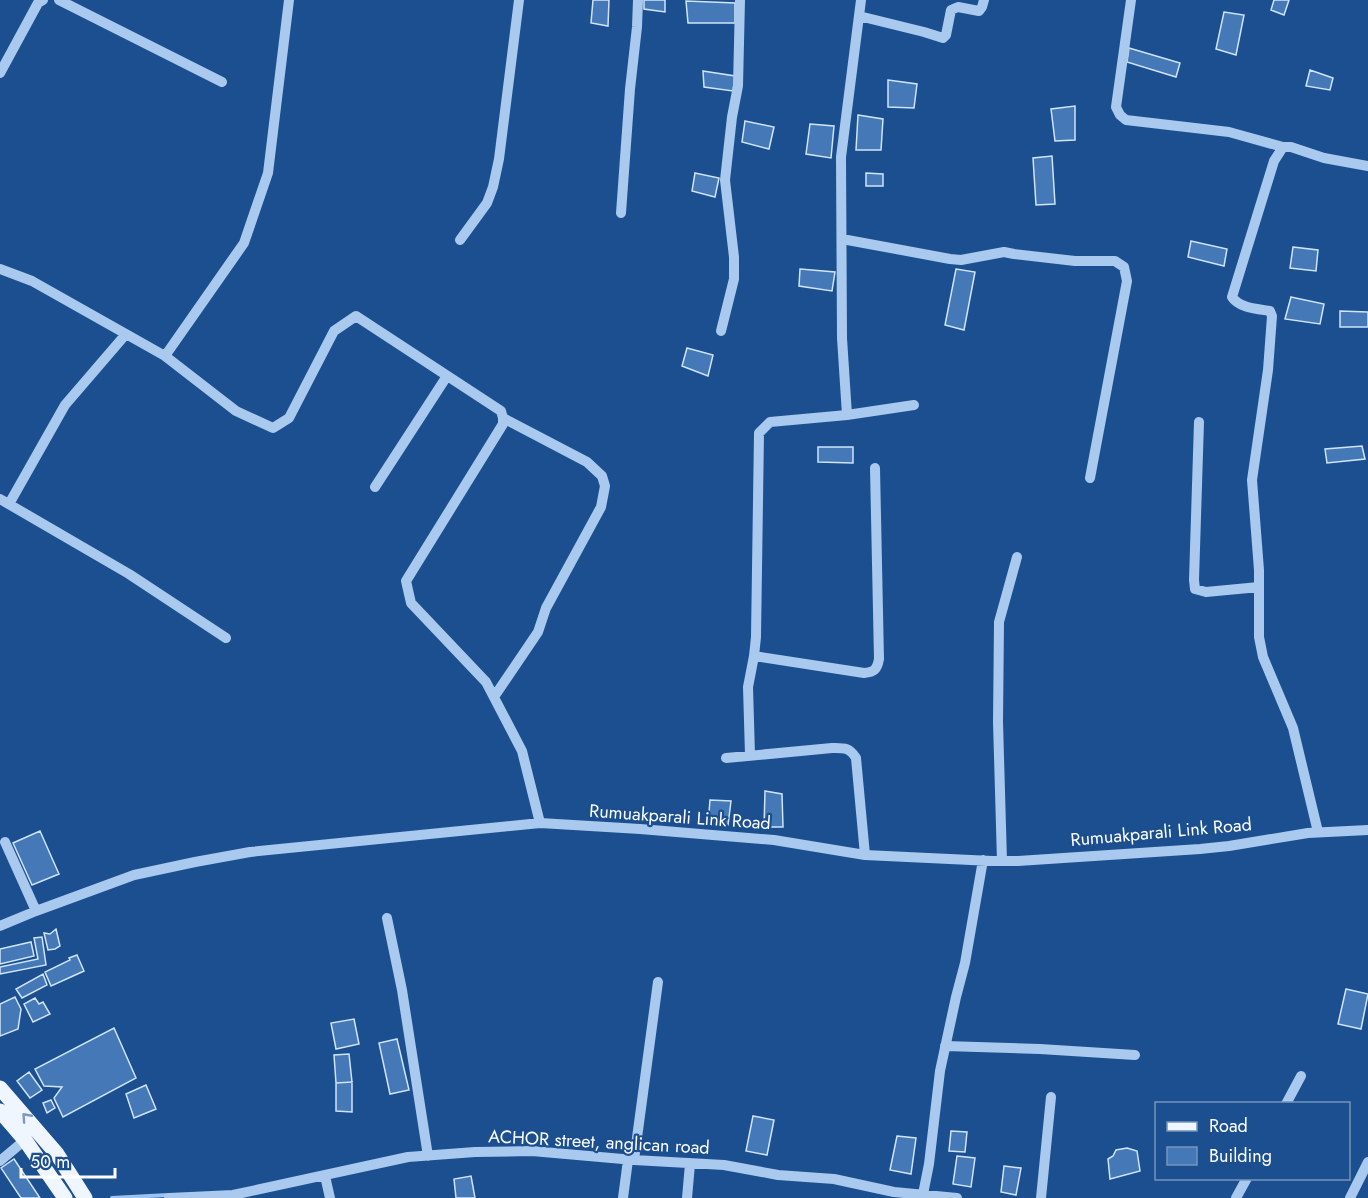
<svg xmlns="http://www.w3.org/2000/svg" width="1368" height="1198" font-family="Jost,sans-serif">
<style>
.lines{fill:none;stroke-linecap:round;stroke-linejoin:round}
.stream{stroke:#9cc4f0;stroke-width:4}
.building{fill:#4478b7;stroke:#cfe3fa;stroke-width:1.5}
.minor{stroke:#a9c9ee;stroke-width:10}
.major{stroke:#f0f6ff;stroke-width:15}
.oneway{stroke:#7b9ac1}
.labels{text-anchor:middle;stroke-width:4.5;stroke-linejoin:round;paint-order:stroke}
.street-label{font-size:18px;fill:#fff;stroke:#1b4f8f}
</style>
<rect width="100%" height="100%" fill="#1b4f8f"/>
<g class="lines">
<!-- stream -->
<path class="stream" d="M112 1198 168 1195"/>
</g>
<!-- building -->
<path class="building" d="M593 0H609L608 26 591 23Z
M644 0H665V12L644 9Z
M1274 0H1289L1284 15 1271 10Z
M686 1 735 3V23H688Z
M1224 12 1244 15 1236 55 1216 49Z
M1129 48 1180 63 1176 77 1127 62Z
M1310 70 1333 78 1330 90 1306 86Z
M703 71 735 76 733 91 704 87Z
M888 80 917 84 914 108 888 107Z
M1075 106V140L1055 141 1051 109Z
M858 115 883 119 881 150H856Z
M745 121 774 127 769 149 742 142Z
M810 124 834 126 831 158 806 154Z
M1052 156 1055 204 1036 205 1033 158Z
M695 173 719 178 715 197 692 191Z
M866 173 883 174V186H866Z
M1191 241 1227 249 1224 266 1188 257Z
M1293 247 1318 250 1316 271 1290 268Z
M800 269 835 272 832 291 799 286Z
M956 269 975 272 964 330 945 325Z
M1291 297 1324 304 1320 324 1285 319Z
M1340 311 1368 312V327H1340Z
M687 348 713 355 708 376 682 366Z
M1362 446 1365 459 1327 463 1325 449Z
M818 447H853V463L818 462Z
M765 791 782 794 783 827H764Z
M710 800 731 801 728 825 708 824Z
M40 831 59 874 32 885 13 843Z
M56 929 60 946 55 949 48 950 44 933 50 934Z
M42 937 46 965 0 974V967L38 959 34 938Z
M31 942 34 956 0 964V949Z
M77 955 84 971 51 986 45 972 70 960 69 958Z
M43 974 47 985 22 998 16 989Z
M1346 989 1368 994 1361 1029 1338 1024Z
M15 997 21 1009 18 1029 0 1036V1004Z
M35 998 39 1004 43 1002 50 1014 33 1022 24 1004Z
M354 1019 359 1044 336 1049 331 1023Z
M114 1028 136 1078 63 1117 54 1098 62 1087 44 1086 35 1069Z
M397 1039 409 1090 390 1094 379 1043Z
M349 1054 352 1082 336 1083 334 1055Z
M29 1072 42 1090 30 1098 17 1081Z
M352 1082V1112L336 1111V1083Z
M146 1085 156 1109 134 1118 126 1094Z
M51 1100 55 1108 47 1113 43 1103Z
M753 1116 774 1120 767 1155 746 1151Z
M951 1131 967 1132 965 1152 949 1151Z
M897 1136 916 1138 911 1174 890 1170Z
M1127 1148 1137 1151 1140 1171 1110 1179 1108 1159 1113 1156 1116 1150Z
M957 1156 975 1158 971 1187 953 1184Z
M14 1159 40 1198H21L1 1168Z
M1004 1166 1021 1168 1016 1195 1001 1192Z
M471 1176 475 1198H456L454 1179Z"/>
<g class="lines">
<!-- minor -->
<path class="minor" d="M59 0 222 82
M1131 0 1116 107 1120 115 1126 120 1229 132 1283 147H1291L1324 158 1368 166
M859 16 924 32 943 38 946 35 951 10 958 7 979 11 982 7 984 0
M0 73 38 3 43 0
M1283 147 1274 161 1232 297C1239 308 1258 309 1270 311L1272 316 1268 370 1252 480 1259 570V637L1263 657 1293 728 1318 832
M621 213 630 89 637 27 638 0
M842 239 950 259 961 260 1004 252 1014 254 1075 261H1115L1124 267 1127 281 1090 478
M460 240 487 203 493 187 499 159 519 0
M0 269 32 281 165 356 236 411 273 428 289 418 334 331 356 316 501 411 503 418V424L406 581 411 603 486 682 522 751 540 823
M721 331 734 279V257L725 180 732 117 738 86 740 0
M165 356 244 243 268 173 289 0
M847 415 842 338 841 157 861 0
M1199 422 1194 580 1195 589 1206 592 1259 587
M375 487 447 376
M0 499 129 574 226 638
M9 504 65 405 126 334
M754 656 864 673C874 672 877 670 879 659L875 468
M494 697 538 632 546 608 601 507 605 486 602 476 587 462 503 418
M750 755 748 687 754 656 756 637 759 433 770 422 847 415 914 405
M726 758 832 748C844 748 849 747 856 758L865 855
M5 842 36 911
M1002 861 998 722 999 622 1017 557
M387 918 402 990 428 1156
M0 926 36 911 134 875 195 862 250 852 540 823 640 829 774 840 865 855 992 861H1018L1200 849 1229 846 1308 833 1368 830
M945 1046 1040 1049 1135 1055
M1286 1104 1301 1076
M634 1160 658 982
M0 1161 25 1140
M325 1176 330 1198
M923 1194 929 1164 940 1071 956 997 965 963 983 860
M169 1198 233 1195 408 1157 475 1152 532 1151 634 1160 724 1165 778 1175 834 1179 894 1192 957 1198
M623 1198 628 1160
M687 1198 690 1164
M1041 1198 1051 1097
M1236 1198 1247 1178
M1350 1198 1368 1162"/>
<!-- major -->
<path class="major" d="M0 1088 57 1154 85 1198
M0 1111 25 1140 65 1198"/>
</g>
<!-- one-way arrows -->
<defs><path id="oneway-chevron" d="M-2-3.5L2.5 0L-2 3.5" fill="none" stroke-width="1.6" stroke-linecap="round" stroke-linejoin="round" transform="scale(1.5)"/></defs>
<use class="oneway" href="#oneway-chevron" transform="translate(26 1117) rotate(-132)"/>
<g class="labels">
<!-- street labels -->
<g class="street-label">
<text transform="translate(680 817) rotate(4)" y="6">Rumuakparali Link Road</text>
<text transform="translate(1161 832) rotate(-5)" y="6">Rumuakparali Link Road</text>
<text transform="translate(599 1142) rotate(3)" y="6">ACHOR street, anglican road</text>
</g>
</g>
<!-- legend -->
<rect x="1155" y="1102" width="195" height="78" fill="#1b4f8f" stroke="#7695bc" stroke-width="1.5"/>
<rect x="1167" y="1122" width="30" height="9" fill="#f0f6ff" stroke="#7695bc" stroke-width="1.5"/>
<text x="1209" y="1132" font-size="18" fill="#ffffff">Road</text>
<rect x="1167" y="1147" width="30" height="18" fill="#4478b7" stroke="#7695bc" stroke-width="1.5"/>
<text x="1209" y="1162" font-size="18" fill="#ffffff">Building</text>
<!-- scale -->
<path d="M21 1168v9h94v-9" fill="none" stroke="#ffffff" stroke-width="3"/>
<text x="30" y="1168" font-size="18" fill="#ffffff" stroke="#1b4f8f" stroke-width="4.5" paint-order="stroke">50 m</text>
</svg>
